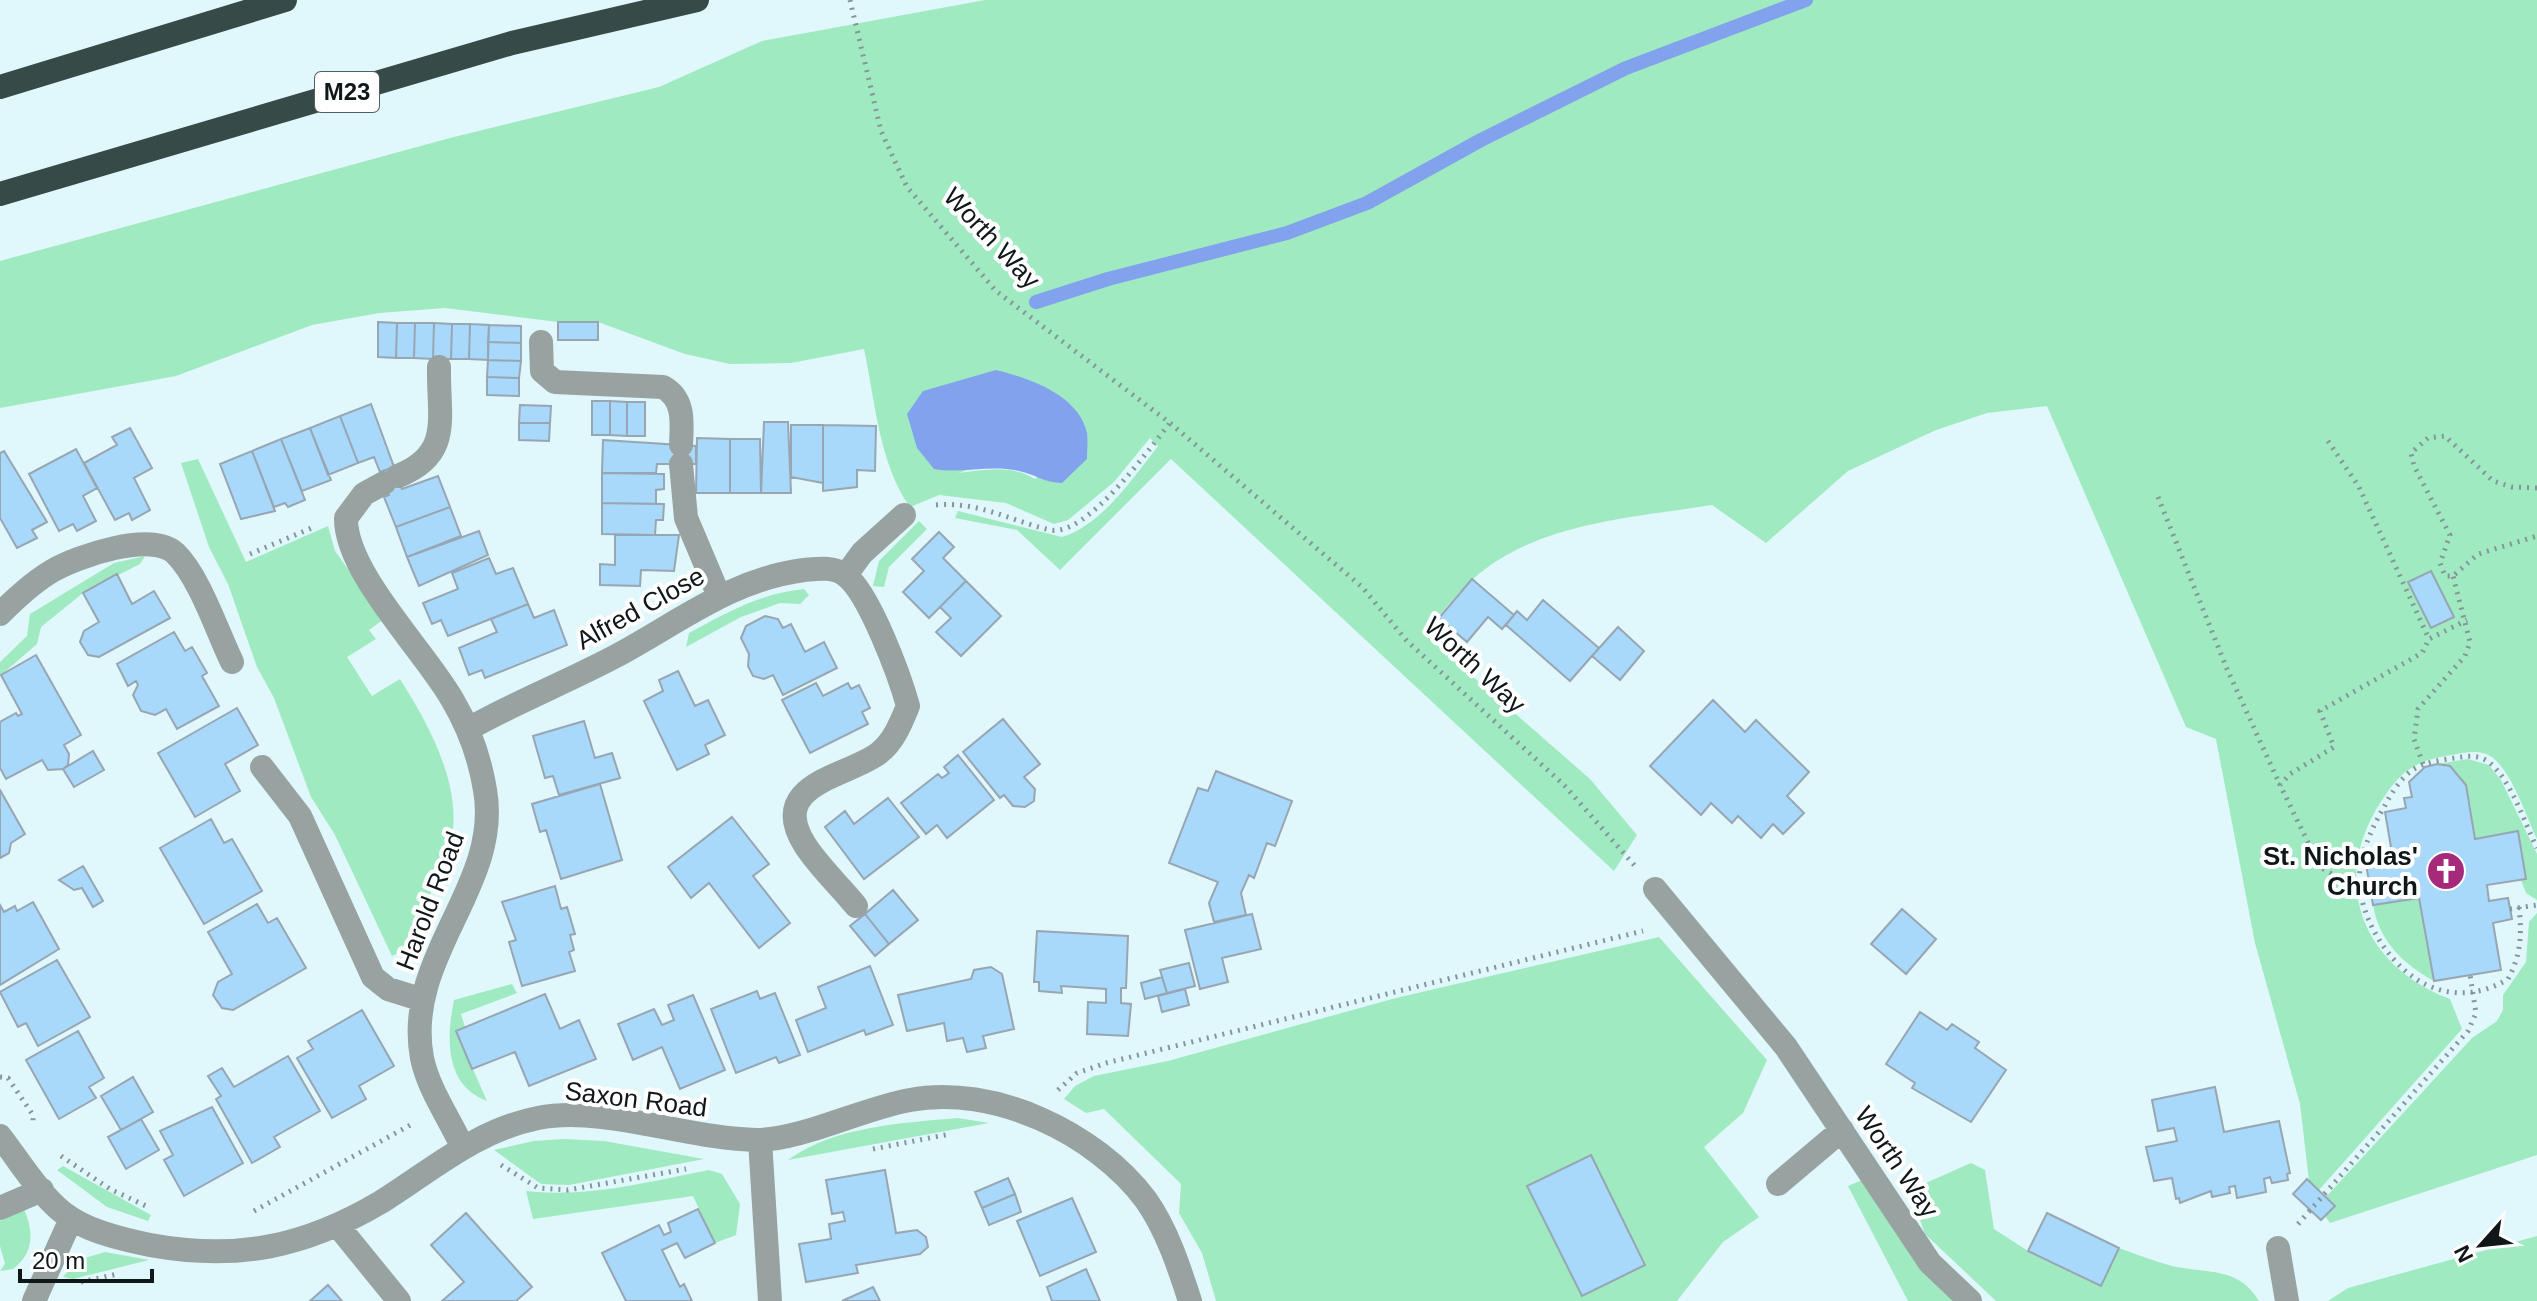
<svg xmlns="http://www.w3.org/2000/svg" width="2537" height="1301" font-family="Helvetica,sans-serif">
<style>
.green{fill:#a0eac1;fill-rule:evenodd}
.water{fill:#82a2ed}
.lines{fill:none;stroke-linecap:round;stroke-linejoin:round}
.stream{stroke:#82a2ed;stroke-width:14}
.building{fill:#a8d8fa;stroke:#97a6b2;stroke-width:2}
.path{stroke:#85969a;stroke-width:5;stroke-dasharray:2 6;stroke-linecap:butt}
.minor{stroke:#98a2a0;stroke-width:24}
.highway{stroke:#364a47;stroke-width:24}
.labels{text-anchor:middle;stroke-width:8;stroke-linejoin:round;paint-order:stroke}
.shield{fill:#fff;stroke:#575d5e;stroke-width:2}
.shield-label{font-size:24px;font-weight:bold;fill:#0f1719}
.street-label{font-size:26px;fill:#0f1719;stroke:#fff}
.poi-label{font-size:26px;font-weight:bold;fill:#0f1719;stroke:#fff;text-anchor:end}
</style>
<rect width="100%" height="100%" fill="#e0f7fc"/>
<!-- green -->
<path class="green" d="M985 0H2537V839C2525 814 2514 776 2493 758 2482 749 2466 752 2452 755 2411 761 2399 773 2377 808 2330 887 2366 968 2450 999L2462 1029 2319 1190 2309 1181 2300 1104 2255 943 2216 739 2186 727 2047 406 1987 413 1936 430 1848 471 1766 543 1712 505C1632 518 1537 522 1473 579 1455 595 1439 616 1424 634L1590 779 1637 835 1614 871 1171 459 1060 570 1017 530 955 518 958 511 1062 537C1102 525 1133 478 1158 446L1150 438 1114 482 1068 520 1054 524 1006 503 939 495 910 507C879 464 875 400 864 349L791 363 730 364 685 354 598 322H558L445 308 379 313 312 325 176 376 0 408V261L450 138 659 87 762 41ZM1087 431 1035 479C1011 464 985 470 958 473ZM2431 571 2453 617 2431 628 2408 582Z
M198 459 246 562 328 526 335 551 384 619 369 630 376 639 347 657 372 696 400 679C429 725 465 789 450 846 440 884 416 916 401 952L392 956 335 835 311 797 274 698 257 667 228 584 209 547 181 463Z
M919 521 927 529 889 567 884 587 873 586 879 561Z
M145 556 140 564 83 593 41 627 37 644 0 676V662L27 636 30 614 114 563Z
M804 589 809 595 800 604 780 603 741 617 686 647 689 633C726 613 761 593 804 589Z
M2468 759 2489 765 2501 780 2537 854V900L2526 893 2521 880 2526 878 2518 831 2475 839C2470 809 2473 770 2437 764Z
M2419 898 2434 981C2403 964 2379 941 2373 905Z
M2537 913V1155L2330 1223 2325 1216 2334 1206 2326 1197 2472 1038 2497 1021 2503 1010V995L2526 962 2529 922Z
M1659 937 1767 1060 1743 1113 1704 1147 1759 1217 1723 1242 1677 1301H1216L1202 1253 1179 1213 1181 1184 1104 1109 1086 1113 1064 1099 1075 1086 1094 1076 1168 1061 1396 998Z
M512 984 517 993 461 1014 465 1027 456 1031 487 1101C445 1086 446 1038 454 1000Z
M958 1118 989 1123 788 1160C834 1126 903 1123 958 1118Z
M564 1139 604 1141 704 1159 569 1185 541 1184 494 1150 534 1141Z
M1971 1163 1985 1170 1994 1229 2028 1251 2100 1286 2119 1248C2136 1254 2154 1261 2172 1266 2207 1274 2238 1266 2259 1301H1996L1925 1234 1910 1190Z
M63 1166 151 1215 148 1221 107 1207 57 1170Z
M709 1170 722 1174 740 1204 736 1235 715 1243 693 1196 533 1219 526 1191C588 1198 648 1182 709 1170Z
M1862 1180 1925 1275 1953 1301H1908L1848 1186Z
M24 1209C34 1232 34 1253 13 1269L0 1271 5 1264 0 1246V1221Z
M2537 1236V1301H2328L2348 1288Z
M105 1252 149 1260 73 1279 63 1277 78 1260Z"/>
<!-- water -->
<path class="water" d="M996 370C1029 378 1079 395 1087 433 1088 441 1087 451 1087 459L1062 483C1044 483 1035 474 1019 471 991 464 962 474 934 469L917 448 907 414 923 391Z"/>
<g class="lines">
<!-- stream -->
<path class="stream" d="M1036 302 1108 279 1287 233 1367 203 1481 140 1626 68 1806 0"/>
</g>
<!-- building -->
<path class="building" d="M378 322 397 323 396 358 378 357Z
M558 322H598V340H558Z
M397 323H415L414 358H396Z
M415 323H434L433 359 414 358Z
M434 323 452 324 451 359H433Z
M452 324H470L469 359H451Z
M470 324 489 325 488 360 469 359Z
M489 325 521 326V343L488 342Z
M488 342 521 343V361L488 360Z
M488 360 521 361 519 378 487 377Z
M487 377 519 378V396L487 395Z
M592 401H610V435H592Z
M610 401 627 402V436L610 435Z
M627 402H645V436H627Z
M371 404 394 467 380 472 374 457 358 463 340 416Z
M520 405 551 406 550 423H519Z
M340 416 358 463 328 475 310 428Z
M764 422H788L791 493H761Z
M519 423H550L549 441 519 440Z
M791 425H823V483L791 477Z
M823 425 876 426 875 471 857 470V487L823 491Z
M130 428 152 468 134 478 150 510 132 520 129 513 115 520 84 463 117 445 112 437Z
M310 428 331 480 302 491 281 439Z
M697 438 730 439V493H696Z
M281 439 305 500 288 507 285 503 274 507 252 451Z
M730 439H760L761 493H730Z
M603 440 696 446V464H657L656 473H602Z
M76 449 97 488 83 496 96 521 77 531 73 524 59 531 29 474Z
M4 451 47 522 32 530 37 538 17 548 0 518V453Z
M252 451 275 511 241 519 220 464Z
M394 467 402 489 438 476 450 507 396 527 384 497 389 495 380 472Z
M602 473 664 474V489L656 490V504L602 503Z
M602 503 664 504 663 520H656L655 535 602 534Z
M450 507 461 536 407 557 396 527Z
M479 531 488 555 419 586 407 557Z
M939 532 954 547 943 558 966 581 929 618 903 592 924 571 912 559Z
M615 535H679L674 571 641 570 640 586 600 585V564L615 565Z
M489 558 496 574 513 568 528 604 448 636 441 620 432 624 423 603 458 589 452 573Z
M2431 571 2454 617 2431 628 2408 582Z
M117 574 132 604 154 591 170 618 99 657 88 655 80 642 84 631 99 622 83 593Z
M1472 579 1514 615 1502 629 1488 617 1467 642 1439 618Z
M966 581 1001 616 961 656 936 632 951 618 940 607Z
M1543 600 1599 648 1570 681 1506 625 1517 611 1527 620Z
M528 604 534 618 554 610 567 645 485 678 482 670 469 675 459 648 497 632 491 619Z
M765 616 778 619 783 628 791 624 805 652 824 642 837 668 783 695 773 675 764 679 753 676 748 666 749 654 741 638 746 626Z
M1618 627 1644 651 1620 680 1592 656Z
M174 632 185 651 192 647 207 673 202 676 219 706 177 729 166 709 155 715 141 711 133 695 138 685 136 681 128 686 117 664Z
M36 655 81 735 64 745 69 754 68 765 63 769 48 770 42 760 6 779 0 768V722L16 713 18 716 22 714 1 675Z
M678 671 695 706 708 700 725 735 705 745 709 754 677 770 644 701 663 691 659 680Z
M816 683 823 696 848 683 851 689 859 685 870 708 862 712 868 724 810 753 782 700Z
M1713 700 1745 732 1756 720 1809 772 1787 796 1804 813 1783 834 1773 824 1761 838 1738 816 1732 823 1711 803 1701 815 1650 766Z
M237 708 258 745 225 764 240 791 195 817 158 753Z
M1003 719 1040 764 1024 777 1035 789 1034 801 1025 807 1013 806 1004 795 1000 798 963 752Z
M584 721 595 758 612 753 620 778 559 795 553 776 545 778 533 736Z
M93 751 104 770 74 787 63 769Z
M958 755 994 800 947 838 937 825 926 834 901 803 938 774 942 778 949 773 944 767Z
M2437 764 2450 766 2466 785 2475 839 2518 831 2526 879 2487 885 2489 901 2508 898 2512 919 2493 923 2501 970 2434 981 2419 898 2373 905 2366 864 2393 859 2385 812 2406 808 2404 798 2412 797 2409 782 2425 767Z
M1216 771 1292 801 1275 846 1267 843 1254 878 1249 875 1241 893 1246 915 1214 922 1209 903 1218 882 1169 863 1198 788 1208 791Z
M600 784 622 860 561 879 546 830 540 832 532 804Z
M0 790 25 834 11 843 9 853 0 858Z
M888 798 919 837 864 879 825 827 845 811 854 824Z
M732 817 769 864 753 876 790 923 759 948 709 883 691 898 668 867Z
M211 819 224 843 232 839 262 891 204 924 160 848Z
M83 866 103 901 93 907 82 888 74 890 59 880Z
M555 886 561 909 567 907 575 934 570 935 574 950 569 952 575 971 522 986 509 942 516 940 502 902Z
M893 890 918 920 889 944 865 914Z
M33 902 59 949 0 985V905L4 912 15 906 17 911Z
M257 904 268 923 277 918 306 968 233 1010 222 1008 213 995 218 982 232 974 208 932Z
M1902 909 1936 939 1906 974 1871 944Z
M865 914 889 944 875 956 850 926Z
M1252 914 1261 949 1222 958 1228 982 1200 989 1185 930Z
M1037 931 1128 936 1126 988H1121V1003L1131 1004 1128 1036 1087 1034 1088 1002 1106 1003V989L1061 986 1062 993 1039 991V982H1034Z
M57 960 90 1017 38 1046 26 1023 18 1027 0 992Z
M1189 963 1195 986 1167 993 1160 970Z
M870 966 893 1025 866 1035 864 1030 808 1052 796 1020 826 1008 818 987Z
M991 967 1002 974 1014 1029 983 1036 986 1048 967 1052 963 1038 947 1041 944 1023 907 1031 898 995 971 979 974 970Z
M1162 977 1167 993 1145 999 1141 983Z
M1185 989 1189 1005 1162 1012 1158 996Z
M757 991 760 999 775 993 800 1055 779 1063 776 1057 736 1073 711 1009Z
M545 994 560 1029 579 1020 596 1059 529 1086 515 1052 472 1069 456 1031Z
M693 995 725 1070 680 1089 662 1047 633 1060 618 1024 654 1009 662 1025 674 1020 668 1005Z
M362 1010 394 1066 359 1086 366 1099 332 1118 297 1058 313 1049 308 1041Z
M1920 1012 1947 1030 1952 1024 1979 1042 1975 1048 2006 1070 1971 1122 1912 1088 1915 1083 1886 1064Z
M78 1031 104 1078 89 1087 96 1098 59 1119 26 1060Z
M288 1056 320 1111 274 1137 280 1147 252 1163 216 1099 221 1096 208 1076 222 1068 234 1087Z
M133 1077 153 1112 121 1130 101 1096Z
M2215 1087 2224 1132 2279 1121 2290 1173 2287 1174 2288 1180 2272 1183 2270 1177 2264 1179 2266 1192 2237 1198 2235 1186 2229 1187 2230 1193 2212 1197 2211 1191 2180 1203 2179 1198 2176 1199 2172 1178 2154 1181 2146 1147 2177 1141 2174 1128 2158 1131 2152 1100Z
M212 1107 243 1163 184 1196 164 1160 173 1155 160 1131Z
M141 1119 159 1150 126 1169 108 1137Z
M1591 1155 1645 1265 1582 1296 1527 1186Z
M885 1170 896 1233 917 1230 926 1237 928 1247 920 1254 856 1265 858 1273 806 1282 799 1244 831 1239 829 1224 845 1221 843 1212 832 1214 826 1180Z
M1008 1178 1015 1194 982 1208 975 1192Z
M2307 1179 2335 1206 2321 1220 2293 1194Z
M1015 1194 1021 1212 989 1225 982 1208Z
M1072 1198 1096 1252 1040 1276 1017 1221Z
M698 1209 715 1243 685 1258 677 1243 662 1250 680 1287 684 1284 692 1301H626L602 1253 659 1225 664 1235 671 1232 668 1223Z
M466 1213 532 1287 516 1301H442L464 1282 431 1245Z
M2047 1213 2119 1248 2101 1286 2028 1251Z
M1086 1269 1100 1301H1052L1047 1287Z
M328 1285 342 1301H310Z
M873 1287 880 1301H842Z"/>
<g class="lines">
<!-- path -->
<path class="path" d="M850 0 881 131 907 187 996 291 1170 423 1362 587 1407 641 1564 785 1635 866
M2328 441 2359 487 2429 639 2467 620
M2537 488 2512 487 2493 481 2445 436 2428 438 2411 453 2414 466 2450 535 2440 563 2445 576H2453L2478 554 2537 536
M2158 497 2227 669 2280 785
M936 505C978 501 1011 521 1050 530 1087 537 1148 450 1170 423
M250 554 314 527
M2423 764 2414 739 2418 709 2465 656 2470 642 2453 576
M2361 885 2340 879 2320 867 2280 785 2290 774 2334 747 2320 711 2422 653 2429 639
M2519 907C2522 935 2521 955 2508 979 2478 997 2446 998 2416 979 2384 958 2355 909 2360 870 2363 847 2373 826 2384 807 2391 794 2401 777 2414 769 2426 762 2441 760 2455 758 2467 756 2479 754 2490 763 2512 782 2524 822 2537 848
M2510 909 2537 905
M0 1077 8 1078 33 1115V1121
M1058 1090 1077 1073 1106 1063 1643 931
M873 1149 950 1134
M61 1156 110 1189 146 1206
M501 1165 538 1188 568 1190 686 1169
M254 1211 414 1123
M2298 1224 2468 1031 2476 1013 2470 975
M81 1282 118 1274"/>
<!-- minor -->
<path class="minor" d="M541 342 542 371 555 382 663 387C685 399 682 423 681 445
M681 464 686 518 719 596
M398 476C453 454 438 418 439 367
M384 483 364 494 346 518C345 572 424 650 452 699 468 726 480 759 485 790 502 886 403 956 422 1058 428 1088 449 1118 462 1146
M846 575 862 553 904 515
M0 614C14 600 35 581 52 571 78 556 151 531 175 553 199 576 217 631 232 662
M468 729C516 702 567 682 616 656 678 623 732 579 804 570 817 569 833 566 845 575 869 592 900 677 908 706 901 723 894 741 879 753 848 777 766 783 805 845 819 867 840 886 856 906
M262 767 300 816 373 977 388 989 423 1000
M1655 889 1786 1047 1930 1263 1970 1301
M0 1136C21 1163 43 1201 72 1219 94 1233 125 1240 150 1245 237 1261 305 1247 381 1202 432 1170 477 1130 538 1118 603 1105 688 1139 757 1140 801 1140 864 1108 910 1100 993 1084 1096 1133 1146 1200 1167 1230 1179 1267 1190 1301
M760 1140 770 1301
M1778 1184 1842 1130
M0 1208 42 1190
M338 1226 399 1301
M2278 1248 2287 1301
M34 1301 71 1219"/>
<!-- highway -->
<path class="highway" d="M0 87 285 0
M0 194 512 43 697 0"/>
</g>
<!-- icons -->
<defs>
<g id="church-disc" transform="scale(2)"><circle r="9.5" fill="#a7297a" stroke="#fff"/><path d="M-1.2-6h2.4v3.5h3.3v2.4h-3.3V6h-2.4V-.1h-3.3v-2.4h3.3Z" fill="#fff"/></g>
</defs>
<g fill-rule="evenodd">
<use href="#church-disc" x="2446" y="871"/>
</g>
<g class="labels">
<!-- shield labels -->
<rect class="shield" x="315" y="72" width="64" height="40" rx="6"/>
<g class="shield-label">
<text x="347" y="100">M23</text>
</g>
<!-- street labels -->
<g class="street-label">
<text transform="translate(992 238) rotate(47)" y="9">Worth Way</text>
<text transform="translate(640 608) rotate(-29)" y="9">Alfred Close</text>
<text transform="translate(1475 665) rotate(43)" y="9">Worth Way</text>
<text transform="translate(430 901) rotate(-69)" y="9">Harold Road</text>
<text transform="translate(636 1099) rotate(7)" y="9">Saxon Road</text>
<text transform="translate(1897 1162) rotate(56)" y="9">Worth Way</text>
</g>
<!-- poi labels -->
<g class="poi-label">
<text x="2418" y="865">St. Nicholas'<tspan x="2418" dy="30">Church</tspan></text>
</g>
</g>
<!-- north arrow -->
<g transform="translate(2481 1245) rotate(243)" stroke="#ffffff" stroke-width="6" paint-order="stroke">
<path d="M0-6L14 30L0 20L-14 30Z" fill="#0f1719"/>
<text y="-12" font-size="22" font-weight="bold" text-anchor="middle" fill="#0f1719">N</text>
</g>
<!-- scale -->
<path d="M20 1269v12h132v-12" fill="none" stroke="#0f1719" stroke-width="4"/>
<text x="32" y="1269" font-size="24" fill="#0f1719" stroke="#ffffff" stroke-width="6" paint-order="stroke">20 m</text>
</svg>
